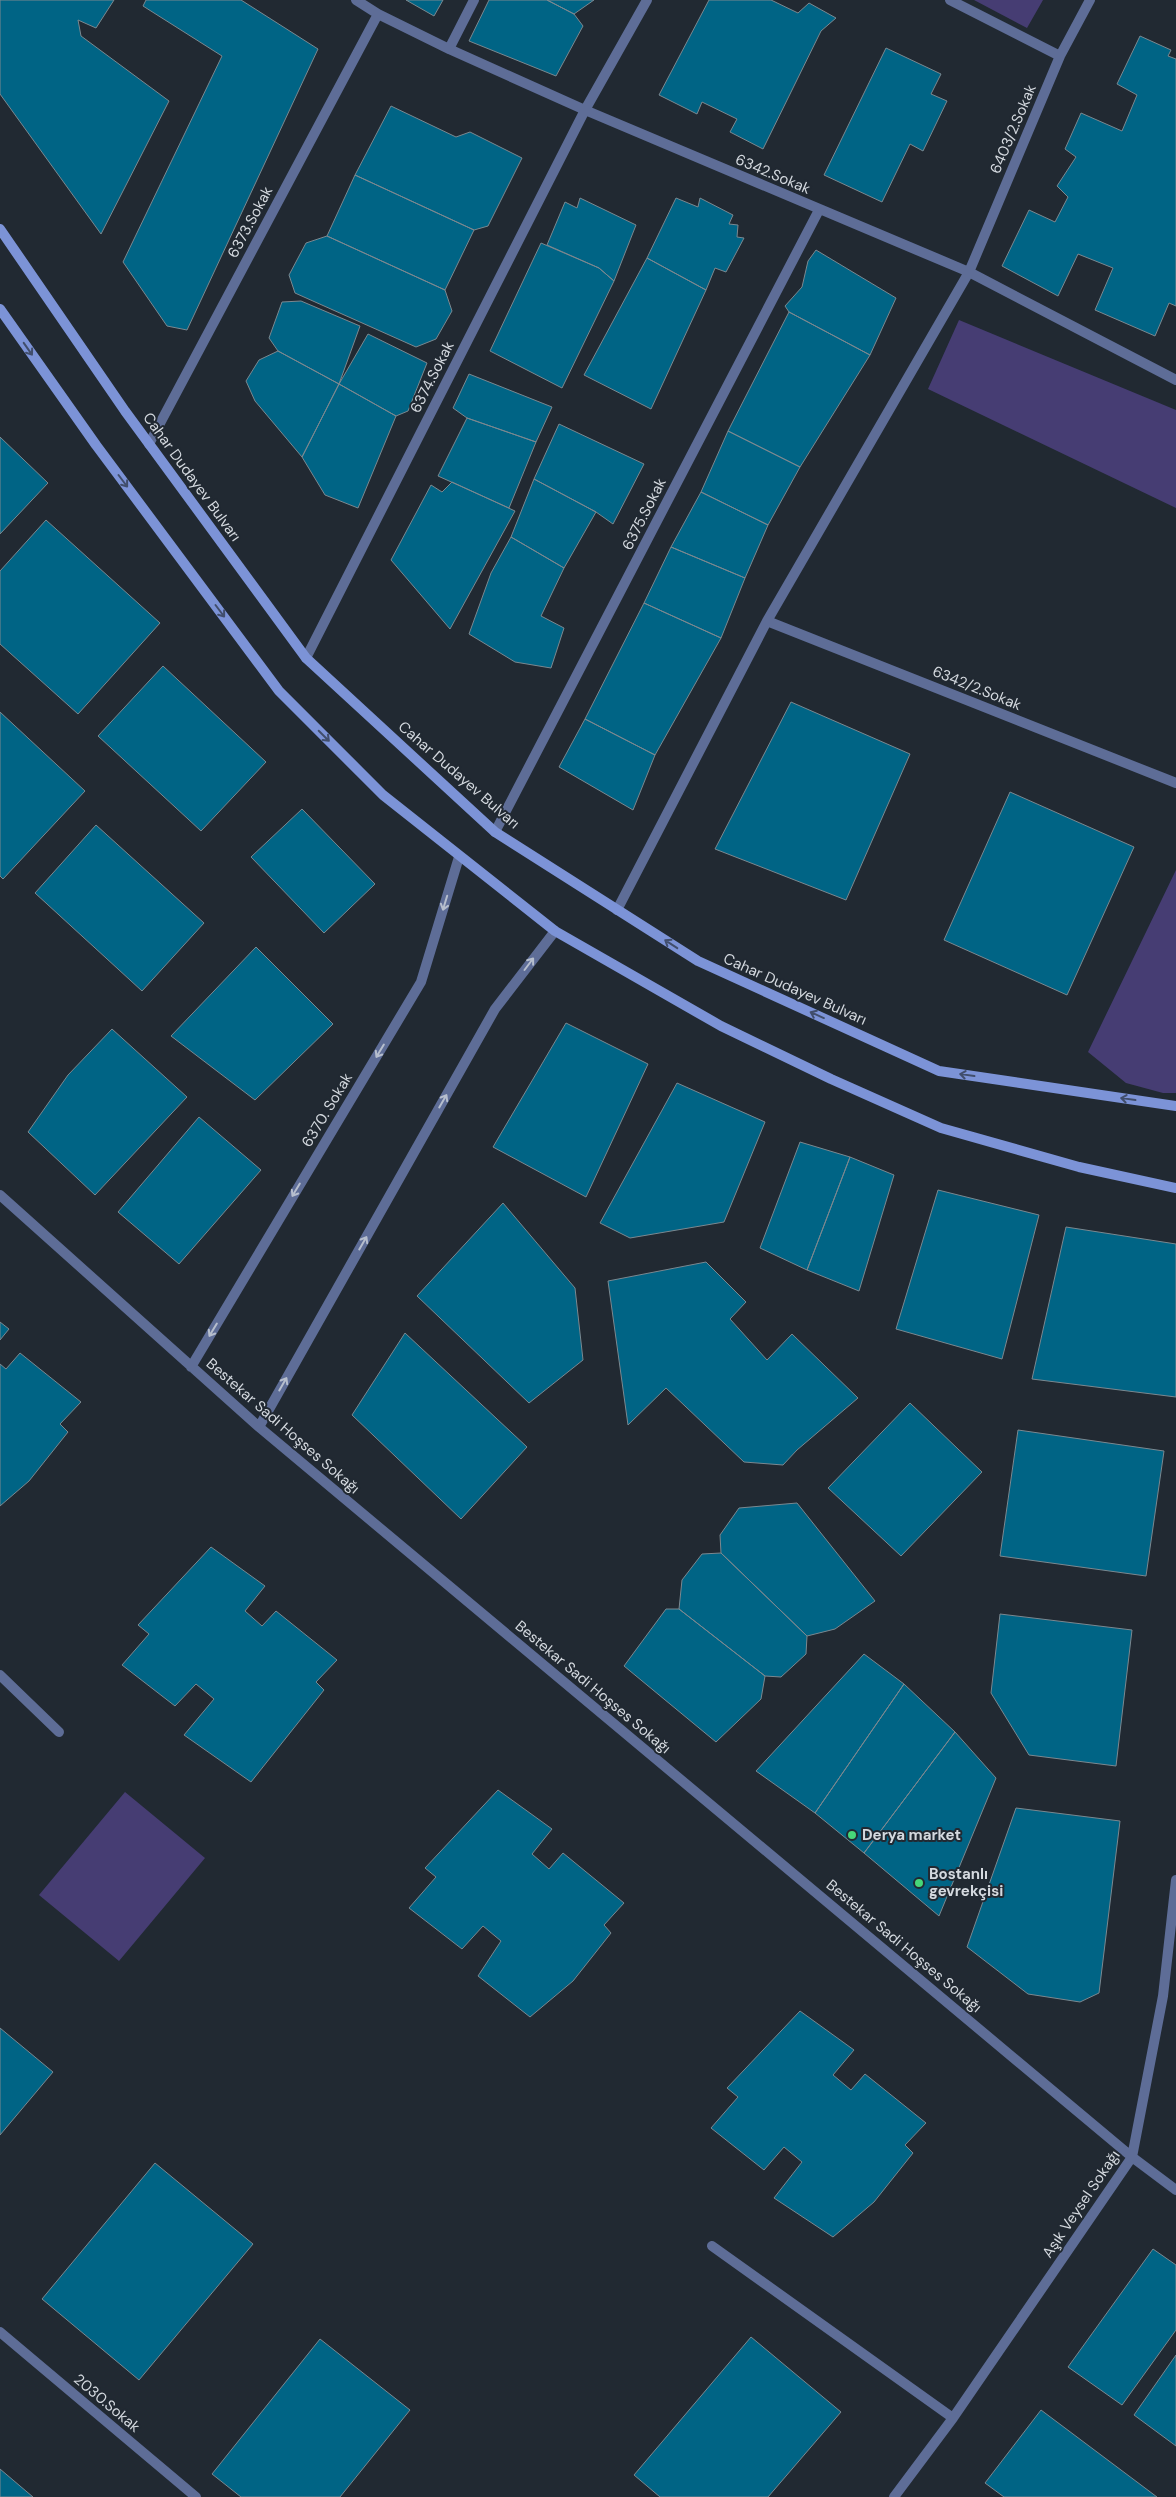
<svg xmlns="http://www.w3.org/2000/svg" width="1176" height="2497" font-family="'DM Sans',sans-serif">
<style>
.green{fill:#463d73}
.building{fill:#006485;stroke:#7b8890}
.lines{fill:none;stroke-linecap:round;stroke-linejoin:round}
.service{stroke:#5e6d97;stroke-width:10}
.minor{stroke:#5e6d97;stroke-width:10}
.secondary{stroke:#7c93d7;stroke-width:10}
.oneway{stroke:#414e6c}
.oneway2{stroke:#b6becd}
.poi-dot{fill:#46d779;stroke:#212932;stroke-width:2}
.labels{text-anchor:middle;stroke-width:4;stroke-linejoin:round;paint-order:stroke}
.street-label{font-size:15px;fill:#d4d9df;stroke:#212932}
.poi-label{font-size:15px;font-weight:bold;fill:#d4d9df;stroke:#212932;text-anchor:start}
</style>
<rect width="100%" height="100%" fill="#212932"/>
<!-- green -->
<path class="green" d="M974 0H1043L1027 28Z
M959 320 1176 410V508L928 389Z
M1176 870V1093H1163L1126 1083 1088 1052Z
M125 1792 205 1858 119 1961 39 1895Z"/>
<!-- building -->
<path class="building" d="M0 0H114L96 28 78 20 81 36 169 101 101 234 0 94Z
M146 0H241L318 49 187 330 167 326 123 262 222 56 143 6Z
M406 0H443L434 16Z
M489 0H547L574 14 583 26 556 76 469 41Z
M547 0H594L574 14Z
M709 0H771L798 13 809 3 836 18 821 31 763 149 730 132 737 119 702 102 697 114 659 95Z
M1140 36 1171 50 1168 56 1176 59V306L1169 303 1155 336 1095 310 1113 268 1078 254 1058 296 1002 266 1029 210 1055 222 1068 197 1057 186 1076 157 1065 149 1081 113 1122 131 1137 95 1117 84Z
M886 48 941 74 931 94 947 101 923 151 910 144 882 202 824 175Z
M391 106 456 137 470 132 522 158 488 226 474 230 355 175Z
M355 175 474 230 445 290 327 236Z
M580 198 636 225 614 281 599 268 547 245 565 202 577 208Z
M676 198 698 207 700 198 733 215 729 224 738 225 737 237 744 238 726 272 715 268 706 290 647 258Z
M327 236 445 290 452 311 436 339 416 347 295 293 289 275 306 243Z
M541 243 599 268 614 281 562 388 490 351Z
M816 250 896 298 870 355 789 312 785 306 802 287 808 261Z
M647 258 706 290 651 409 584 375Z
M301 301 360 326 339 384 278 351 269 338 282 302Z
M789 312 870 355 800 467 728 431Z
M368 334 427 363 408 411 396 416 339 384Z
M278 351 339 384 302 457 255 401 246 381 259 360Z
M469 374 552 407 536 442 467 418 453 408Z
M339 384 396 416 358 508 325 495 302 457Z
M467 418 536 442 509 508 438 476Z
M559 424 644 464 613 524 596 512 534 479Z
M728 431 800 467 768 525 701 492Z
M0 437 48 483 0 534Z
M534 479 596 512 564 568 511 537Z
M452 482 515 511 450 629 391 560 431 485 442 492Z
M701 492 768 525 745 578 671 547Z
M46 520 160 623 78 714 0 644V571Z
M511 537 564 568 541 616 564 628 551 668 515 662 469 634 491 573Z
M671 547 745 578 721 638 644 603Z
M644 603 721 638 655 755 585 719Z
M163 666 266 762 201 831 98 736Z
M791 702 910 754 846 900 715 849Z
M0 712 85 791 3 879 0 876Z
M585 719 655 755 633 810 559 767Z
M1010 792 1134 847 1067 995 944 940Z
M302 809 375 884 324 933 251 857Z
M96 825 204 923 142 991 35 893Z
M256 947 333 1024 255 1100 171 1036Z
M566 1023 648 1064 586 1197 493 1147Z
M112 1029 187 1097 95 1195 28 1132 68 1075Z
M677 1083 765 1122 724 1222 630 1238 600 1223Z
M199 1117 261 1170 179 1264 118 1212Z
M800 1142 850 1157 807 1270 760 1248Z
M850 1157 894 1175 859 1291 807 1270Z
M938 1190 1039 1215 1002 1359 896 1329Z
M503 1203 575 1288 583 1360 529 1403 417 1296Z
M1066 1227 1176 1244V1397L1032 1379Z
M706 1262 746 1302 730 1319 767 1360 792 1334 858 1398 797 1450 783 1465 744 1462 666 1388 628 1425 608 1281Z
M0 1322 9 1329 0 1340Z
M405 1333 527 1447 461 1519 352 1415Z
M20 1353 81 1402 60 1424 68 1432 29 1481 0 1506V1364L6 1369Z
M910 1403 982 1472 901 1556 828 1488Z
M1018 1430 1164 1451 1146 1576 1000 1556Z
M797 1503 875 1601 835 1629 807 1636 721 1553 720 1535 739 1508Z
M211 1547 265 1586 245 1611 262 1626 276 1611 337 1660 316 1682 324 1690 251 1782 184 1735 214 1699 196 1684 175 1706 122 1665 149 1634 138 1625Z
M721 1553 807 1636 806 1654 781 1677 765 1676 679 1609 682 1580 702 1554Z
M666 1609H679L765 1676 761 1699 716 1742 624 1666Z
M1000 1614 1132 1630 1116 1766 1029 1755 991 1693Z
M864 1654 904 1684 815 1813 756 1771Z
M904 1684 955 1732 864 1853 815 1813Z
M955 1732 996 1778 939 1916 864 1853Z
M498 1790 552 1829 532 1854 549 1869 563 1853 624 1903 604 1925 611 1933 573 1981 530 2017 478 1976 501 1941 483 1926 462 1949 409 1908 436 1877 425 1868Z
M1016 1808 1120 1821 1099 1993 1080 2002 1028 1994 967 1947Z
M800 2011 854 2050 833 2075 851 2090 865 2074 926 2123 905 2145 913 2153 874 2202 833 2237 774 2198 802 2162 784 2147 764 2170 711 2128 738 2097 727 2088Z
M0 2028 53 2072 0 2135Z
M155 2163 253 2244 139 2380 42 2299Z
M1153 2249 1176 2265V2330L1122 2405 1068 2367Z
M751 2337 841 2412 768 2497H660L634 2475Z
M320 2339 410 2410 340 2497H241L212 2474Z
M1176 2355V2446L1134 2415Z
M1041 2410 1157 2497H1004L985 2483Z
M0 2469 33 2497H0Z"/>
<g class="lines">
<!-- service -->
<path class="service" d="M0 1675 59 1732"/>
<!-- minor -->
<path class="minor" d="M356 0 378 14 449 49 585 110 969 272 1176 380
M950 0 1060 56
M449 49 474 0
M149 444 378 14
M767 621 1176 783
M306 658 585 110 647 0
M495 832 819 210
M617 910 767 621 969 272 1060 56 1090 0
M0 1195 259 1427 1132 2157 1176 2190
M191 1367 421 982 459 857
M259 1427 495 1009 555 931
M712 2246 953 2418
M0 2332 196 2497
M894 2497 953 2418 1132 2157 1163 1996 1176 1880"/>
<!-- secondary -->
<path class="secondary" d="M0 229 125 411 306 658 495 832 698 961 939 1071 1176 1106
M0 309 96 445 279 691 383 795 555 931 721 1026 831 1079 941 1128 1079 1167 1176 1188"/>
</g>
<!-- one-way arrows -->
<defs><path id="oneway-shaft" d="M-6 0H5M1.5-3L5.5 0L1.5 3" fill="none" stroke-width="1.6" stroke-linecap="round" stroke-linejoin="round" transform="scale(1.25)"/></defs>
<g class="oneway">
<use href="#oneway-shaft" transform="translate(28 349) rotate(55)"/>
<use href="#oneway-shaft" transform="translate(123 481) rotate(53)"/>
<use href="#oneway-shaft" transform="translate(220 611) rotate(53)"/>
<use href="#oneway-shaft" transform="translate(324 736) rotate(45)"/>
<use href="#oneway-shaft" transform="translate(671 944) rotate(-147)"/>
<use href="#oneway-shaft" transform="translate(817 1015) rotate(-156)"/>
<use href="#oneway-shaft" transform="translate(967 1075) rotate(-172)"/>
<use href="#oneway-shaft" transform="translate(1128 1099) rotate(-172)"/>
</g>
<g class="oneway2">
<use href="#oneway-shaft" transform="translate(445 903) rotate(107)"/>
<use href="#oneway-shaft" transform="translate(529 964) rotate(-53)"/>
<use href="#oneway-shaft" transform="translate(380 1051) rotate(121)"/>
<use href="#oneway-shaft" transform="translate(443 1101) rotate(-60)"/>
<use href="#oneway-shaft" transform="translate(296 1190) rotate(121)"/>
<use href="#oneway-shaft" transform="translate(363 1243) rotate(-60)"/>
<use href="#oneway-shaft" transform="translate(213 1330) rotate(121)"/>
<use href="#oneway-shaft" transform="translate(283 1384) rotate(-60)"/>
</g>
<!-- markers -->
<g class="poi-dot">
<circle cx="852" cy="1835" r="5"/>
<circle cx="919" cy="1883" r="5"/>
</g>
<g class="labels">
<!-- street labels -->
<g class="street-label">
<text transform="translate(1013 129) rotate(-67)" y="5">6403/2.Sokak</text>
<text transform="translate(773 174) rotate(23)" y="5">6342.Sokak</text>
<text transform="translate(250 222) rotate(-62)" y="5">6373.Sokak</text>
<text transform="translate(432 377) rotate(-63)" y="5">6374.Sokak</text>
<text transform="translate(192 477) rotate(54)" y="5">Cahar Dudayev Bulvarı</text>
<text transform="translate(644 514) rotate(-63)" y="5">6375.Sokak</text>
<text transform="translate(977 688) rotate(22)" y="5">6342/2.Sokak</text>
<text transform="translate(459 775) rotate(41)" y="5">Cahar Dudayev Bulvarı</text>
<text transform="translate(795 989) rotate(24)" y="5">Cahar Dudayev Bulvarı</text>
<text transform="translate(327 1110) rotate(-59)" y="5">6370. Sokak</text>
<text transform="translate(283 1426) rotate(41)" y="5">Bestekar Sadi Hoşses Sokağı</text>
<text transform="translate(593 1687) rotate(40)" y="5">Bestekar Sadi Hoşses Sokağı</text>
<text transform="translate(904 1946) rotate(40)" y="5">Bestekar Sadi Hoşses Sokağı</text>
<text transform="translate(1081 2204) rotate(-56)" y="5">Aşık Veysel Sokağı</text>
<text transform="translate(107 2403) rotate(40)" y="5">2030.Sokak</text>
</g>
<!-- poi labels -->
<g class="poi-label">
<text x="862" y="1840">Derya market</text>
<text x="929" y="1879">Bostanlı<tspan x="929" dy="17">gevrekçisi</tspan></text>
</g>
</g>
</svg>
